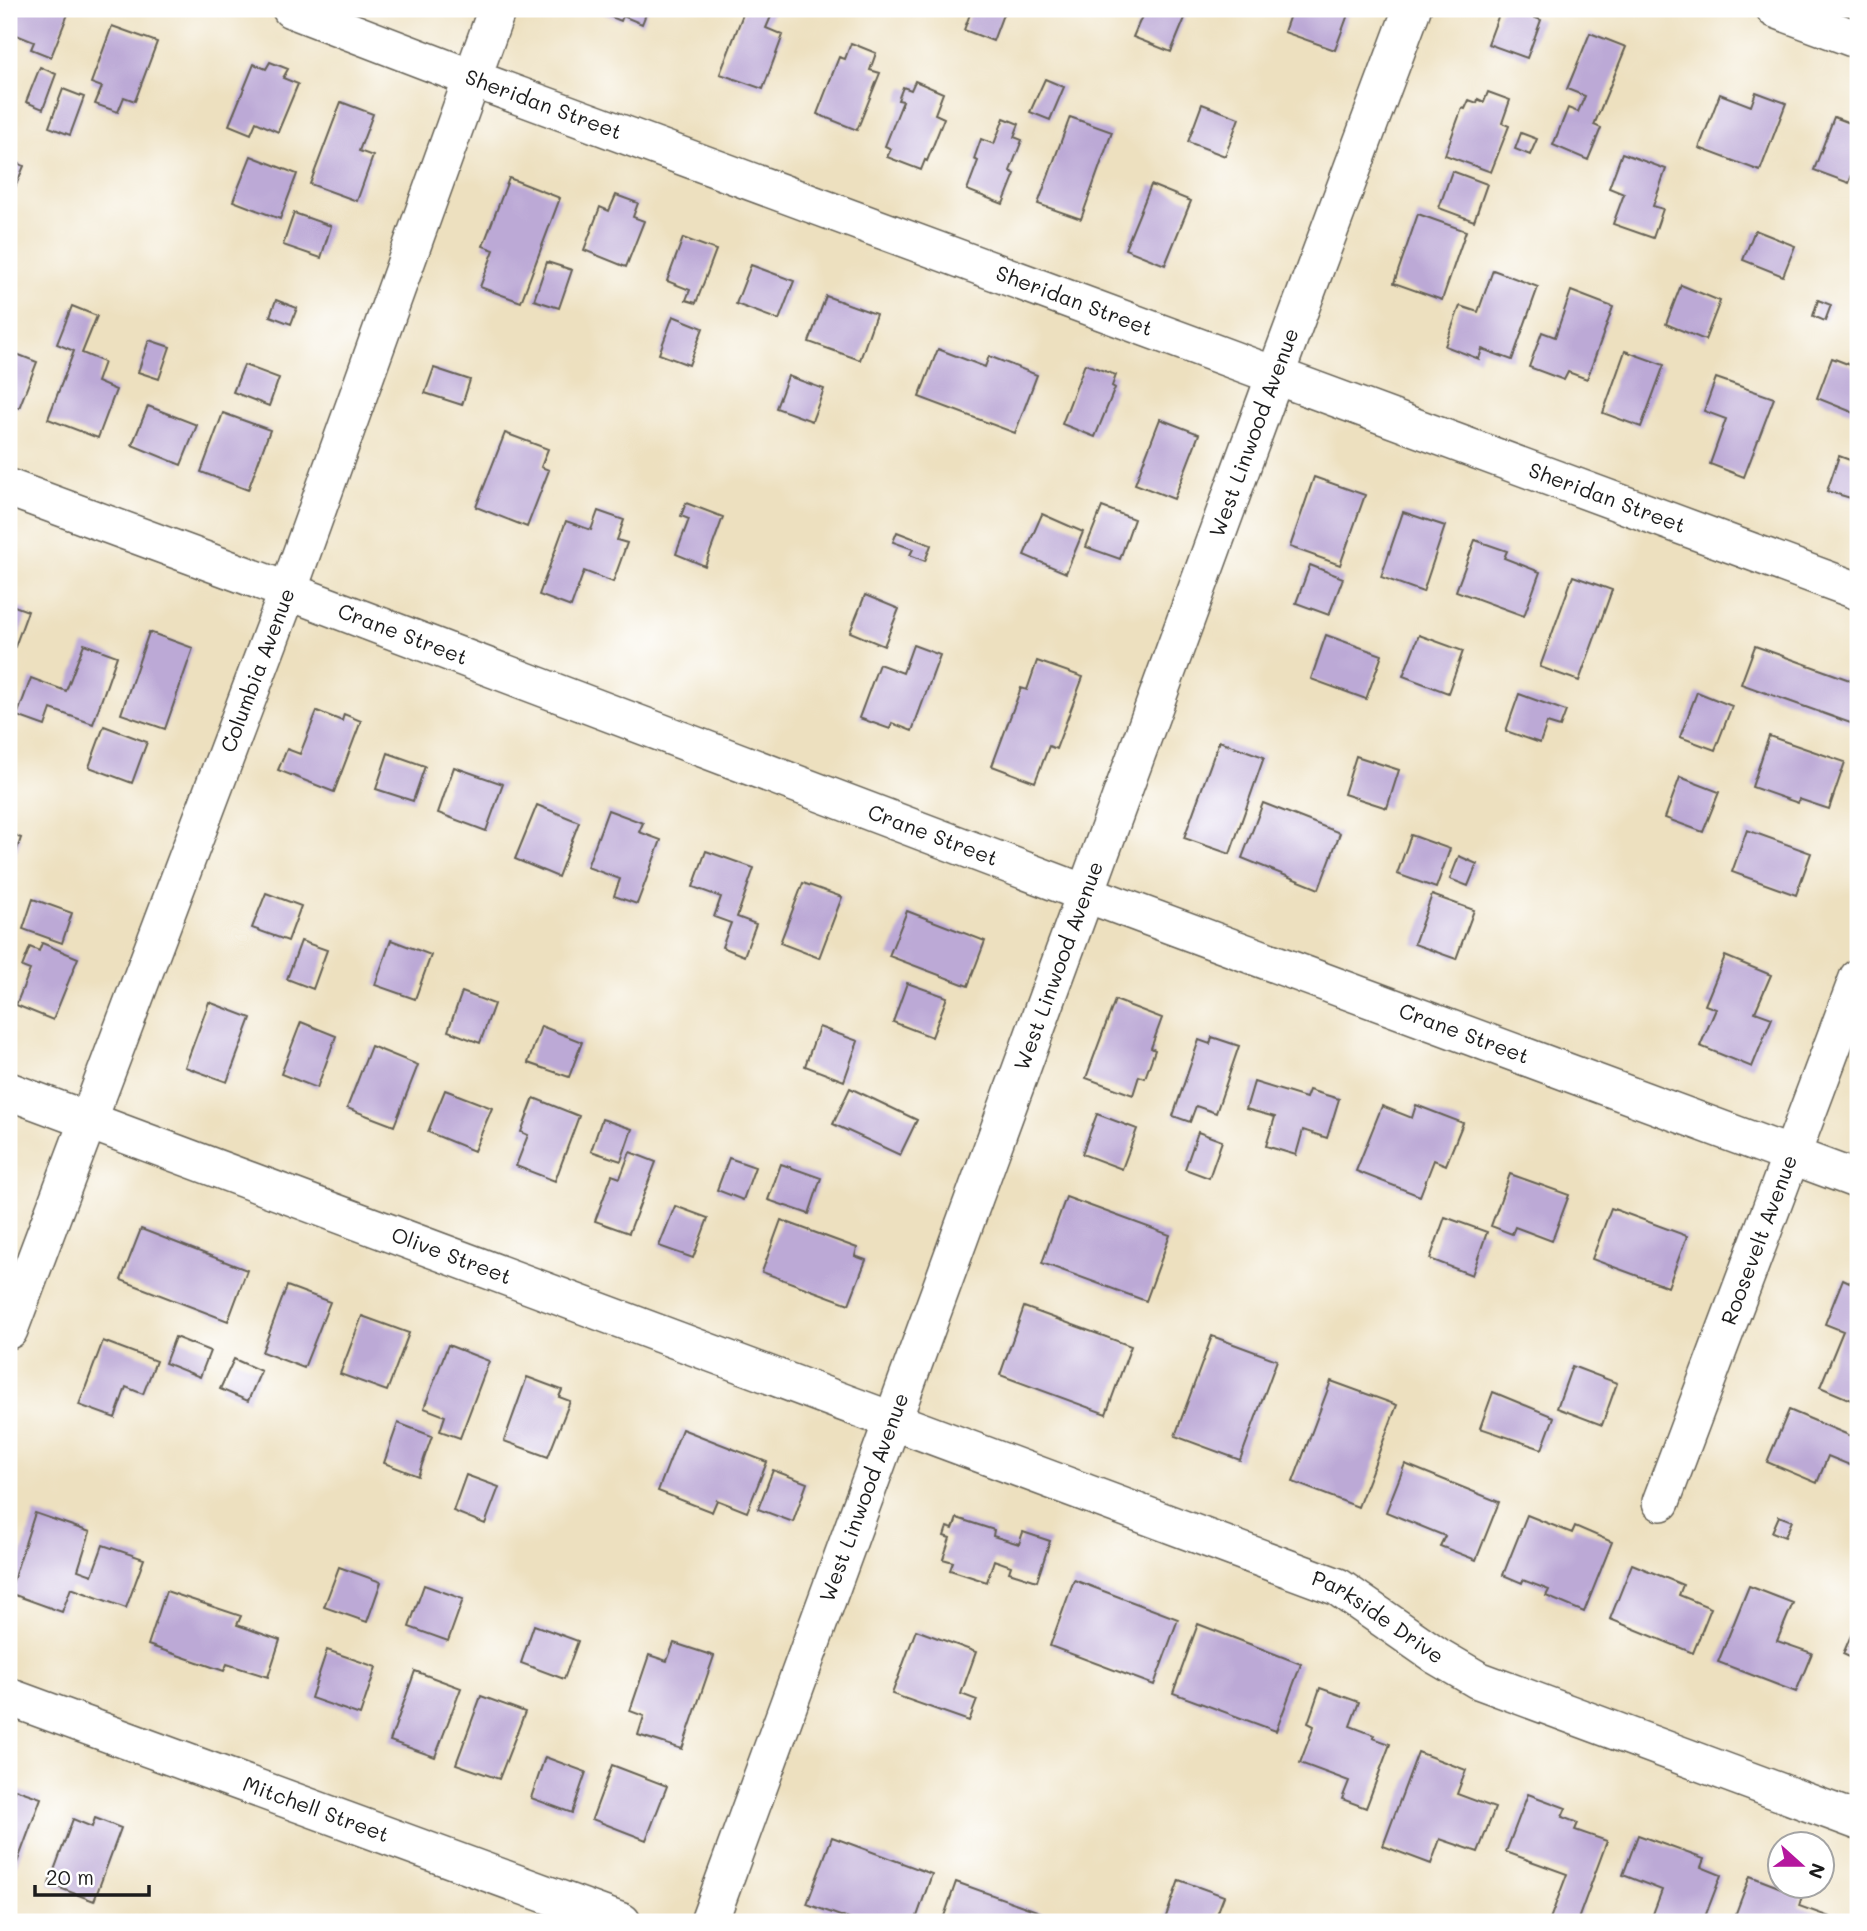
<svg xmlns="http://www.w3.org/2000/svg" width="1867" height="1931" font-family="Mali,sans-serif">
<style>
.building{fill:#bca9d6}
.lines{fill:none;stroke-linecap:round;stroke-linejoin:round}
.street-casing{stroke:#656155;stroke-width:40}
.street{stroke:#fff;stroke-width:37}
.labels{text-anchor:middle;stroke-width:6;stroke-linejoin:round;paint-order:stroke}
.street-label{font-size:21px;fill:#1c1c1c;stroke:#fff}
</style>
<rect width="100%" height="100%" fill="#fff"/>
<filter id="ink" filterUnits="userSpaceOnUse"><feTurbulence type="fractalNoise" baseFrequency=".0143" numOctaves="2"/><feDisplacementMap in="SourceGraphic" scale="14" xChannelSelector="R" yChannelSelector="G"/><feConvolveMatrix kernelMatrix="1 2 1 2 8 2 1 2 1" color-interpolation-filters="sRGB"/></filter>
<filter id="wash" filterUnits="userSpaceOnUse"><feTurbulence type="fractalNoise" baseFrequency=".00686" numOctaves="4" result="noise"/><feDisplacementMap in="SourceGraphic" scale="28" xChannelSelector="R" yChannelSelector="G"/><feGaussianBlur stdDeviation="1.57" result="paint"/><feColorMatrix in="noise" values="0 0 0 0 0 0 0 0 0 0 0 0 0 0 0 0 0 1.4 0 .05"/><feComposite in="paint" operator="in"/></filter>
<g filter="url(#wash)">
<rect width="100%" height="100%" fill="#ede0bf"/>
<g id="blocks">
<!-- building -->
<path class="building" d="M16 9H70L51 57 31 49 34 42 9 32V25Z
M592 9H648L642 24 623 16 621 21Z
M745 9H765L773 12 766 28 783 35 763 89 720 74Z
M972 9H1005L993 41 964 30Z
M1145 9H1162L1185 18 1171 52 1133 37Z
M1292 9H1350L1335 50 1284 32Z
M1501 9H1512L1541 20 1527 58 1488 44Z
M112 26 157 42 135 101 124 97 118 112 95 104 102 87 91 83Z
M1590 33 1626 47 1594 125 1601 128 1588 160 1553 145 1568 108 1578 112 1585 96 1567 89Z
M851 43 876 53 870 70 880 73 857 130 817 114 839 57 845 59Z
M270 62 288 69 283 78 298 84 278 132 256 122 251 134 229 125 254 64 266 69Z
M40 67 56 74 43 109 26 102Z
M1045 79 1064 87 1050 120 1030 112Z
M915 81 943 93 935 114 944 118 927 161 925 160 921 170 887 157 891 149 885 146 903 101 898 100 903 87 911 90Z
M63 89 84 97 70 135 49 127Z
M1488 92 1510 100 1502 123 1509 126 1491 172 1445 155 1462 108 1465 109 1469 100 1477 103 1478 99 1484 102Z
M1756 92 1786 103 1760 171 1699 148 1720 94 1751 106Z
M341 102 373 114 359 151 373 156 357 201 310 184Z
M1202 104 1239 118 1225 156 1188 142Z
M1070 117 1112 132 1081 219 1038 204Z
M1834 117 1858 126V158L1849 183 1814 170Z
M1004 118 1019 124 1014 137 1022 140 1010 171 1015 174 1003 204 967 190 978 161 974 159 981 139 994 144Z
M1521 133 1537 139 1530 155 1515 149Z
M1622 153 1666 169 1653 206 1663 209 1653 238 1613 224 1624 194 1609 188Z
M251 156 297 174 280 219 233 201Z
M9 159 24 166 14 190 9 188Z
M1452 171 1487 184 1474 221 1439 208Z
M509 178 560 198 521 302 480 287 494 250 483 246Z
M1151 185 1191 201 1165 265 1125 249Z
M616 195 638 203 633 217 644 221 626 267 584 250 600 207 609 211Z
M294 213 331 226 321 258 283 245Z
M1418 214 1466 231 1442 300 1394 283Z
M1755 230 1795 246 1783 276 1743 260Z
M683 238 716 250 696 303 686 300 690 290 667 281Z
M547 262 572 270 559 308 534 300Z
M751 265 794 281 779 320 736 304Z
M1493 270 1538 287 1512 360 1482 349 1479 359 1445 346 1460 306 1478 312Z
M1681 285 1720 301 1705 340 1666 324Z
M1571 291 1613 307 1587 379 1568 372 1564 380 1529 367 1542 332 1555 337Z
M826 296 876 314 860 360 809 342Z
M276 300 297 308 291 324 270 316Z
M1818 300 1831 305 1825 321 1813 316Z
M72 306 97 316 82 353 104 362 97 382 116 390 98 438 48 419 74 351 57 344Z
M673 316 703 328 689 365 659 354Z
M149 340 170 347 159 379 138 372Z
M938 349 985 367 989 356 1037 375 1015 433 919 397Z
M9 351 37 362 19 408 9 404Z
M1625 351 1664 365 1641 427 1603 413Z
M1832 358 1858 368 1857 414 1817 398Z
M1085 364 1116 375 1112 386 1115 388 1095 437 1062 424Z
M244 365 279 378 269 406 233 392Z
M434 368 470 380 462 405 425 393Z
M788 376 824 389 812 421 776 408Z
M1716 378 1774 398 1744 477 1710 464 1726 419 1704 411Z
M148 406 197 425 181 465 132 445Z
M223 413 270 430 248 490 201 472Z
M1160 419 1199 434 1174 499 1135 484Z
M505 433 548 449 541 467 549 470 527 527 476 507Z
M1839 456 1858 463V486L1854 499 1827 491Z
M1314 477 1365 495 1340 565 1290 547Z
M686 503 723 517 705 566 676 554 689 519 681 516Z
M1102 507 1134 519 1120 559 1086 547Z
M598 511 624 520 617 540 627 543 613 582 584 571 571 607 539 595 566 521 591 530Z
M1403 512 1445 526 1423 592 1381 577Z
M1042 514 1083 532 1066 573 1024 555Z
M897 532 931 545 925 561 910 555 913 549 893 542Z
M1475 540 1507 551 1504 558 1540 572 1524 616 1456 591Z
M1310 565 1343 578 1329 615 1296 603Z
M1573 576 1612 590 1579 681 1540 667Z
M865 595 899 609 884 646 850 632Z
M9 604 28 611 9 663Z
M149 632 193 648 165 729 121 714Z
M1326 635 1382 655 1366 699 1311 679Z
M1419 635 1463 651 1448 693 1403 676Z
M84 644 117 656 93 724 51 709 45 726 17 716 31 678 66 691Z
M913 645 940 655 912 731 892 723 890 729 859 718 879 664 903 673Z
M1755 646 1858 683V719L1856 725 1741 684Z
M1037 661 1083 677 1056 749 1049 746 1035 782 992 766 1021 688 1027 690Z
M1697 692 1732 706 1715 750 1680 737Z
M1519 694 1566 711 1560 727 1547 723 1540 743 1506 731Z
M317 711 342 721 344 714 361 721 334 792 278 770 287 749 300 754Z
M104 726 147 742 132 783 89 767Z
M1769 736 1845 762 1829 809 1799 799 1798 803 1752 787Z
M1219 741 1264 757 1230 854 1184 838Z
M388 753 425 766 413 801 376 789Z
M1356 756 1399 770 1387 808 1344 794Z
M454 767 503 784 486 831 438 813Z
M1680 777 1719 792 1703 832 1665 818Z
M1263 803 1340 833 1319 889 1242 858Z
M537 805 579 822 558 877 515 859Z
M608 810 643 823 639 832 661 840 637 904 614 896 620 879 587 867Z
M1747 830 1811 853 1796 895 1732 872Z
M9 834 21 838 9 873Z
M1411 835 1450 849 1436 888 1397 874Z
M706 851 754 868 737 917 756 924 744 956 722 947 731 923 714 917 721 897 693 887Z
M1459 856 1477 864 1468 886 1450 879Z
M803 883 842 897 819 958 780 943Z
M266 893 301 906 288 941 252 928Z
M1432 895 1474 910 1456 959 1414 944Z
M33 899 72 913 62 943 23 929Z
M907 911 985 941 968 986 889 956Z
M391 940 431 955 415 999 375 985Z
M301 941 327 950 313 989 287 979Z
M42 943 78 958 53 1020 16 1005 30 970 22 967 30 947 39 951Z
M1725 956 1771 975 1755 1012 1772 1018 1752 1067 1700 1046 1716 1009 1705 1005Z
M907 983 947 997 932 1037 893 1022Z
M462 992 494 1004 480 1043 448 1031Z
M1115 1000 1162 1018 1151 1048 1155 1050 1145 1078 1139 1076 1133 1095 1086 1078Z
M209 1002 251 1018 227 1082 185 1067Z
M301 1022 336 1036 317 1088 281 1074Z
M541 1026 582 1042 569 1077 528 1063Z
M819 1027 858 1041 844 1081 805 1066Z
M1212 1037 1239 1046 1216 1113 1196 1106 1190 1122 1173 1116 1199 1040 1210 1044Z
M371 1046 418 1065 394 1126 347 1108Z
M1254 1082 1306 1098 1309 1090 1339 1099 1327 1138 1303 1130 1296 1155 1266 1146 1275 1117 1246 1109Z
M850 1088 917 1120 900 1155 833 1124Z
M445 1090 492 1108 474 1151 428 1132Z
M534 1098 579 1116 555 1181 516 1166 528 1135 521 1132Z
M1416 1105 1463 1123 1446 1165 1434 1160 1420 1196 1356 1171 1382 1106 1412 1118Z
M1097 1114 1137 1129 1122 1169 1082 1154Z
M602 1119 632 1129 621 1161 591 1151Z
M1198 1132 1222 1141 1209 1178 1185 1169Z
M630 1152 656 1162 629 1233 595 1221 612 1175 620 1178Z
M729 1158 755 1167 743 1200 717 1190Z
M781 1164 821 1178 809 1214 768 1200Z
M1510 1174 1569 1195 1552 1241 1515 1227 1512 1234 1491 1226Z
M1066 1197 1170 1235 1146 1301 1042 1263Z
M675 1206 708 1218 693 1258 659 1246Z
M1611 1208 1687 1236 1668 1287 1592 1259Z
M1445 1217 1487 1232 1472 1275 1430 1259Z
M781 1220 857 1248 855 1256 866 1260 849 1304 762 1272Z
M141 1229 247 1270 228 1321 121 1280Z
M1843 1279 1858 1286V1403L1820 1387 1843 1331 1825 1324Z
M287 1286 330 1302 304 1368 262 1352Z
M1024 1307 1131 1346 1106 1414 1000 1375Z
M362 1316 409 1333 387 1391 340 1374Z
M1212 1336 1277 1360 1240 1460 1175 1436Z
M175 1337 210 1351 200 1377 165 1363Z
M103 1341 156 1361 143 1394 126 1387 115 1418 79 1405Z
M448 1345 489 1361 460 1438 440 1431 445 1416 424 1408Z
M234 1359 261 1371 248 1401 220 1389Z
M1572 1366 1617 1383 1602 1425 1557 1408Z
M527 1377 562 1390 559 1397 570 1401 548 1457 504 1441Z
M1331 1381 1397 1405 1358 1507 1293 1482Z
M1493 1392 1554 1417 1542 1449 1480 1428Z
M1789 1410 1858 1439V1450L1852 1466 1828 1456 1817 1483 1767 1462Z
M398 1423 432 1436 418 1476 384 1463Z
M682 1429 767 1462 747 1512 717 1500 712 1512 658 1491Z
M1405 1464 1499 1502 1476 1560 1440 1546 1445 1536 1386 1512Z
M773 1470 807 1483 793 1522 758 1509Z
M466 1475 499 1487 485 1524 453 1511Z
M35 1513 90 1532 78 1570 92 1575 103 1545 144 1559 126 1608 71 1588 62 1612 9 1593Z
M1527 1515 1572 1533 1575 1526 1612 1542 1584 1612 1546 1596 1549 1590 1523 1580 1522 1583 1503 1575Z
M1779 1516 1792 1521 1785 1537 1772 1532Z
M957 1518 994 1530 993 1536 1019 1544 1023 1532 1050 1541 1037 1581 1009 1572 1011 1566 994 1560 987 1582 950 1570 953 1562 943 1559 950 1538 944 1536 947 1527 953 1529Z
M1632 1564 1683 1585 1679 1595 1711 1608 1693 1653 1610 1619Z
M339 1567 381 1582 367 1622 324 1607Z
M1074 1580 1178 1619 1154 1685 1050 1646Z
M424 1585 463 1599 448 1641 409 1627Z
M1749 1586 1793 1603 1777 1641 1812 1653 1796 1692 1718 1662Z
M166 1591 241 1616 237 1625 280 1640 268 1677 227 1664 224 1671 148 1645Z
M1858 1619V1661L1843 1654Z
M1198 1624 1301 1664 1276 1731 1173 1693Z
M534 1625 578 1641 564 1679 521 1663Z
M916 1630 976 1652 961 1694 977 1700 969 1721 892 1694Z
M674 1643 714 1656 682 1749 638 1735 644 1716 630 1711 649 1655 667 1661Z
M327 1650 376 1667 360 1715 311 1698Z
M415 1671 461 1688 435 1757 390 1741Z
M1320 1688 1359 1702 1350 1726 1374 1735 1373 1738 1390 1744 1366 1808 1342 1799 1349 1781 1300 1763 1314 1726 1308 1723Z
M481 1696 525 1712 499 1779 456 1764Z
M1418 1752 1466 1770 1457 1794 1495 1808 1478 1852 1440 1839 1431 1864 1383 1846Z
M545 1757 586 1772 572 1813 531 1798Z
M612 1765 667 1786 646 1840 592 1819Z
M15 1789 41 1798 14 1871 9 1869V1795L12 1797Z
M1528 1794 1566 1808 1562 1817 1578 1823 1575 1830 1607 1841 1577 1922H1558L1550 1919 1567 1874 1506 1852Z
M95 1818 121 1828 94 1901 49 1884 73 1819 92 1827Z
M1638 1835 1704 1859 1701 1867 1721 1875 1703 1922H1650L1662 1890 1623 1875Z
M832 1837 932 1874 915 1922H857L807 1904Z
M1750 1876 1802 1896 1799 1906 1830 1917 1828 1922 1733 1921Z
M1179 1880 1224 1896 1214 1922H1164Z
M956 1882 1051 1916 1049 1922H942Z"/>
</g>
</g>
<g filter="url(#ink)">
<use href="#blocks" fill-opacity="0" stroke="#656155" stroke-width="2"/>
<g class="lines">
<!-- street casing -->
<g class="street-casing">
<g id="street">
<path id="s1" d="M291 9 471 78 1858 591"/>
<path d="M1775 9 1858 40"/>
<path id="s2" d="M9 488 288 591 1087 894 1858 1180"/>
<path id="s3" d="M9 1091 1338 1587 1437 1656 1478 1680 1858 1821"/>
<path id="s4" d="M9 1330 288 591 497 9"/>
<path id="s5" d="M1661 1502 1858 978"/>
<path id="s6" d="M9 1697 622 1922"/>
<path id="s7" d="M709 1922 1275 376 1412 9"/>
</g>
</g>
<!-- street -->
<use href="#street" class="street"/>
</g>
</g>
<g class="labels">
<!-- street labels -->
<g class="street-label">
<text dy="7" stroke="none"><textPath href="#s1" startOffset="270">Sheridan Street</textPath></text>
<text dy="7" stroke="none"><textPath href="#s1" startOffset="836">Sheridan Street</textPath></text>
<text dy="7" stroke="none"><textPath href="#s7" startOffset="1586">West Linwood Avenue</textPath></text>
<text dy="7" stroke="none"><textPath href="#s1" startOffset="1404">Sheridan Street</textPath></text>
<text dy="7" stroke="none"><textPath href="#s2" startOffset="420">Crane Street</textPath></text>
<text dy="7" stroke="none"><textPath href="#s4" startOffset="705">Columbia Avenue</textPath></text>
<text dy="7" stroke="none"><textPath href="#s2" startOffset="987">Crane Street</textPath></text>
<text dy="7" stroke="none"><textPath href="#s7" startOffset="1018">West Linwood Avenue</textPath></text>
<text dy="7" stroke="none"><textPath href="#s2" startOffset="1554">Crane Street</textPath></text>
<text dy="7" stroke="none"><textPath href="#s5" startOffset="280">Roosevelt Avenue</textPath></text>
<text dy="7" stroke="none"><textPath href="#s3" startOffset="472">Olive Street</textPath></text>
<text dy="7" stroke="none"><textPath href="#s7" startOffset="452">West Linwood Avenue</textPath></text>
<text dy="7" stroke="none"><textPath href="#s3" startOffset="1468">Parkside Drive</textPath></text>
<text dy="7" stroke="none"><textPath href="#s6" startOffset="327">Mitchell Street</textPath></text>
</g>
</g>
<!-- margin -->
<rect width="1867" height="1931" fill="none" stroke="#fff" stroke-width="35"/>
<!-- north arrow -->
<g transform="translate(1801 1865) rotate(111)"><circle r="33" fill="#ffffff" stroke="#a4a4a4" stroke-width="2"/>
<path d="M0-5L12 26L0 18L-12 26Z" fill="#b5179e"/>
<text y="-10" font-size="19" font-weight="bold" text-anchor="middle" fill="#1c1c1c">N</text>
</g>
<!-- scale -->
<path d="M35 1885v10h114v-10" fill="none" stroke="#1c1c1c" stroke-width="3.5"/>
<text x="46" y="1885" font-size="21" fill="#1c1c1c" stroke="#ffffff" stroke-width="5" paint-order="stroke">20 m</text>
</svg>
